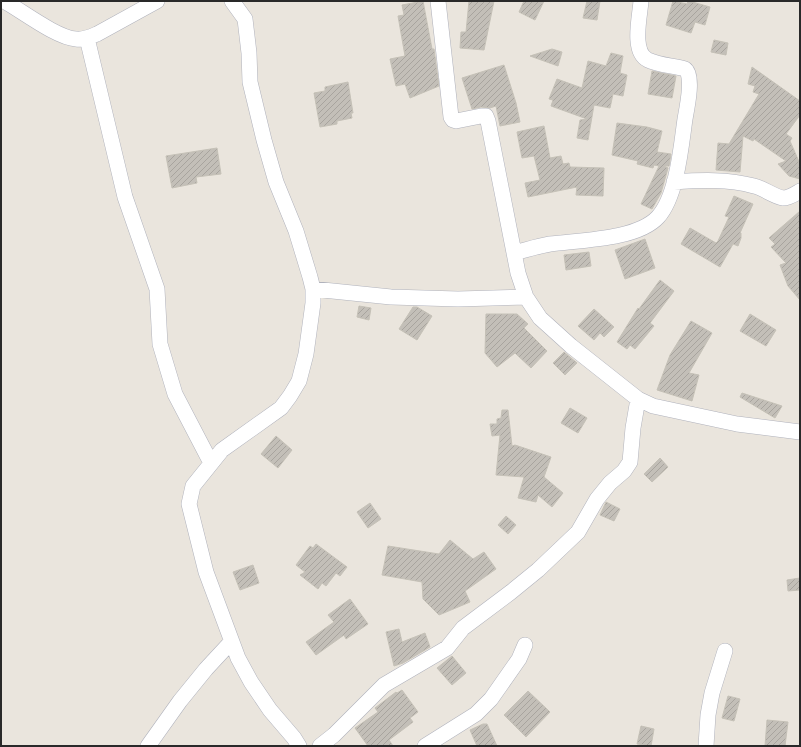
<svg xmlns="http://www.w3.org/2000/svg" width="801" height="747" font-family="Manrope,sans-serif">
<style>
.building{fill:url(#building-hatch);stroke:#c5c1b7}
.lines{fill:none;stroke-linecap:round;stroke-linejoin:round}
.minor-casing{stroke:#b0b2bc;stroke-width:16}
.minor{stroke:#fff;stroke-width:15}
</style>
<defs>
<pattern id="building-hatch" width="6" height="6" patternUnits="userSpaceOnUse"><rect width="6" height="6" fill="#c3bfb8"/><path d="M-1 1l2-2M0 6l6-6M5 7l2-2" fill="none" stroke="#a8a49e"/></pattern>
</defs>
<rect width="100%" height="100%" fill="#eae5dd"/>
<!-- building -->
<path class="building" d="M423 1 432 49H434L439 86 410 98 405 84 396 86 390 59 405 56 398 16 404 15 402 5Z
M469 1H494L484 50 460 48 461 32H466Z
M524 1H544L535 20 519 12Z
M587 1H600L597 20 583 18Z
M673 1 687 4 688 1H689L710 7 705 25 695 22 691 33 666 25Z
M714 40 728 43 726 55 711 52Z
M552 49 562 52 558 66 530 56Z
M611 53 623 56 620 73 627 75 623 96 613 94 610 108 594 105 588 140 577 138 580 120 587 119 551 106 553 100 549 99 557 79 582 88 588 61 606 66Z
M504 65 516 103 520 122 500 126 496 106 490 108 481 107 472 109 462 78Z
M752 67 800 101V115L786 134 792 138 790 141 800 164V179L789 176 778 164 786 161 754 139 753 141 743 136 740 172 716 170 718 143 729 144 759 94 753 92 755 86 748 84Z
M652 71 676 76 672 98 648 94Z
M348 82 353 113H351L352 118 337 121V124L320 127 314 93 325 91V87Z
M617 123 647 127 662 131 657 152 671 154 669 166H664L668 168 661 193 652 209 641 204 659 166 654 165 653 168 637 164 638 161 612 155Z
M544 126 550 158 561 156 563 164 569 163 570 167 604 168 603 196 576 195 577 187 528 197 525 183 540 180 534 156 522 158 517 132Z
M217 148 221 174 196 177 197 183 172 188 166 156Z
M734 196 753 204 740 233H741V238L738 246 733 244 720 267 681 244 690 228 716 243 718 241 729 217 725 216Z
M800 211V300L788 286 780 265 786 263 771 247 775 244 769 238Z
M645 239 655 268 625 279 615 250Z
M589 252 591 266 566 270 564 255Z
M660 280 674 291 650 323 654 326 635 349 630 345 627 349 617 342 638 308 639 309Z
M359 306 371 308 369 320 357 317Z
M413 307H417L432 316 417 340 399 329Z
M594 309 614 327 604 337 600 333 594 340 578 326Z
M486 314H517L528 324 524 328 547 351 531 368 515 353 497 367 485 353Z
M750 314 776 330 766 346 740 331Z
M691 321 712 333 689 373 699 375 692 401 657 390 670 355Z
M564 352 577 363 565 375 553 363Z
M742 393 782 406 775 418 740 397Z
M570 408 587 418 578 433 561 423Z
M502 410H508L512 446 515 445 551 457 544 477 563 493 552 507 538 495 536 502 518 498 524 477 496 475 500 435 492 436 490 424H497V419L501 418Z
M276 436 292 450 278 468 261 454Z
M660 458 668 467 652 482 644 474Z
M606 502 620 509 614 521 600 515Z
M370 503 381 519 368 528 357 512Z
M506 516 516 525 508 534 498 525Z
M450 540 473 559 484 552 496 569 465 591 470 602 439 615 423 599 422 582 382 575 388 546 439 554Z
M316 544 347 567 340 576 336 573 326 586 322 583 318 589 300 575 305 572 296 565 310 546 313 548Z
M253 565 259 583 240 590 233 572Z
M800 578V590L788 591 787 580Z
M350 599 368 624 346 639 344 635 316 655 306 642 334 622 328 615Z
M399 629 402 642 425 633 430 647 403 663 394 666 386 632Z
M452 656 466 673 452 685 437 668Z
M402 690 418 712 410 718 413 722 389 740 393 746H368L355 728 378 712 375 708 396 692 397 693Z
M528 691 550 712 526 737 504 715Z
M728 696 740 699 734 721 722 718Z
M767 720 788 722 785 746H765Z
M483 724H487L497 746H477L470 730Z
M641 726 654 729 651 746 637 744Z"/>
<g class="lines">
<!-- minor casing -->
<g class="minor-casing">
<path id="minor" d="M4 1C22 11 57 38 76 39 84 40 90 37 97 34L157 1
M232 1 245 19 249 53 250 82 264 140 276 182 296 231 310 277 313 289V303L306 354 299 381 290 396 281 408 222 450 193 486 189 504 206 572 238 658 251 682 270 710 294 738 299 746
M438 1 451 117 453 120 456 121 481 116H486L488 121 518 273 526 297 540 318 571 346 638 399 653 406 737 424 800 432
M87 38 125 197 157 289 160 344 175 394 211 463
M674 182C701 180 728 179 754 186 763 188 775 197 783 198 789 198 795 194 800 191
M514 253C526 250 538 246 550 244 579 240 637 240 658 217 677 196 681 147 685 119 687 108 694 75 685 69 674 66 658 65 648 60 631 52 640 16 641 1
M313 289 391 297 458 299 526 297
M148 746 180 701 206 669 231 642
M320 746 334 735 384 685 447 648 463 628 511 592 538 570 578 532 597 499 610 483 624 471 630 462 633 428 638 399
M425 746 476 714 491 699 519 659 525 645
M706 746 708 715 712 693 725 651"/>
</g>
<!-- minor -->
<use href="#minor" class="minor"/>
</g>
<!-- border -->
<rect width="801" height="747" fill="none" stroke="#292929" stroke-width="4"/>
</svg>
